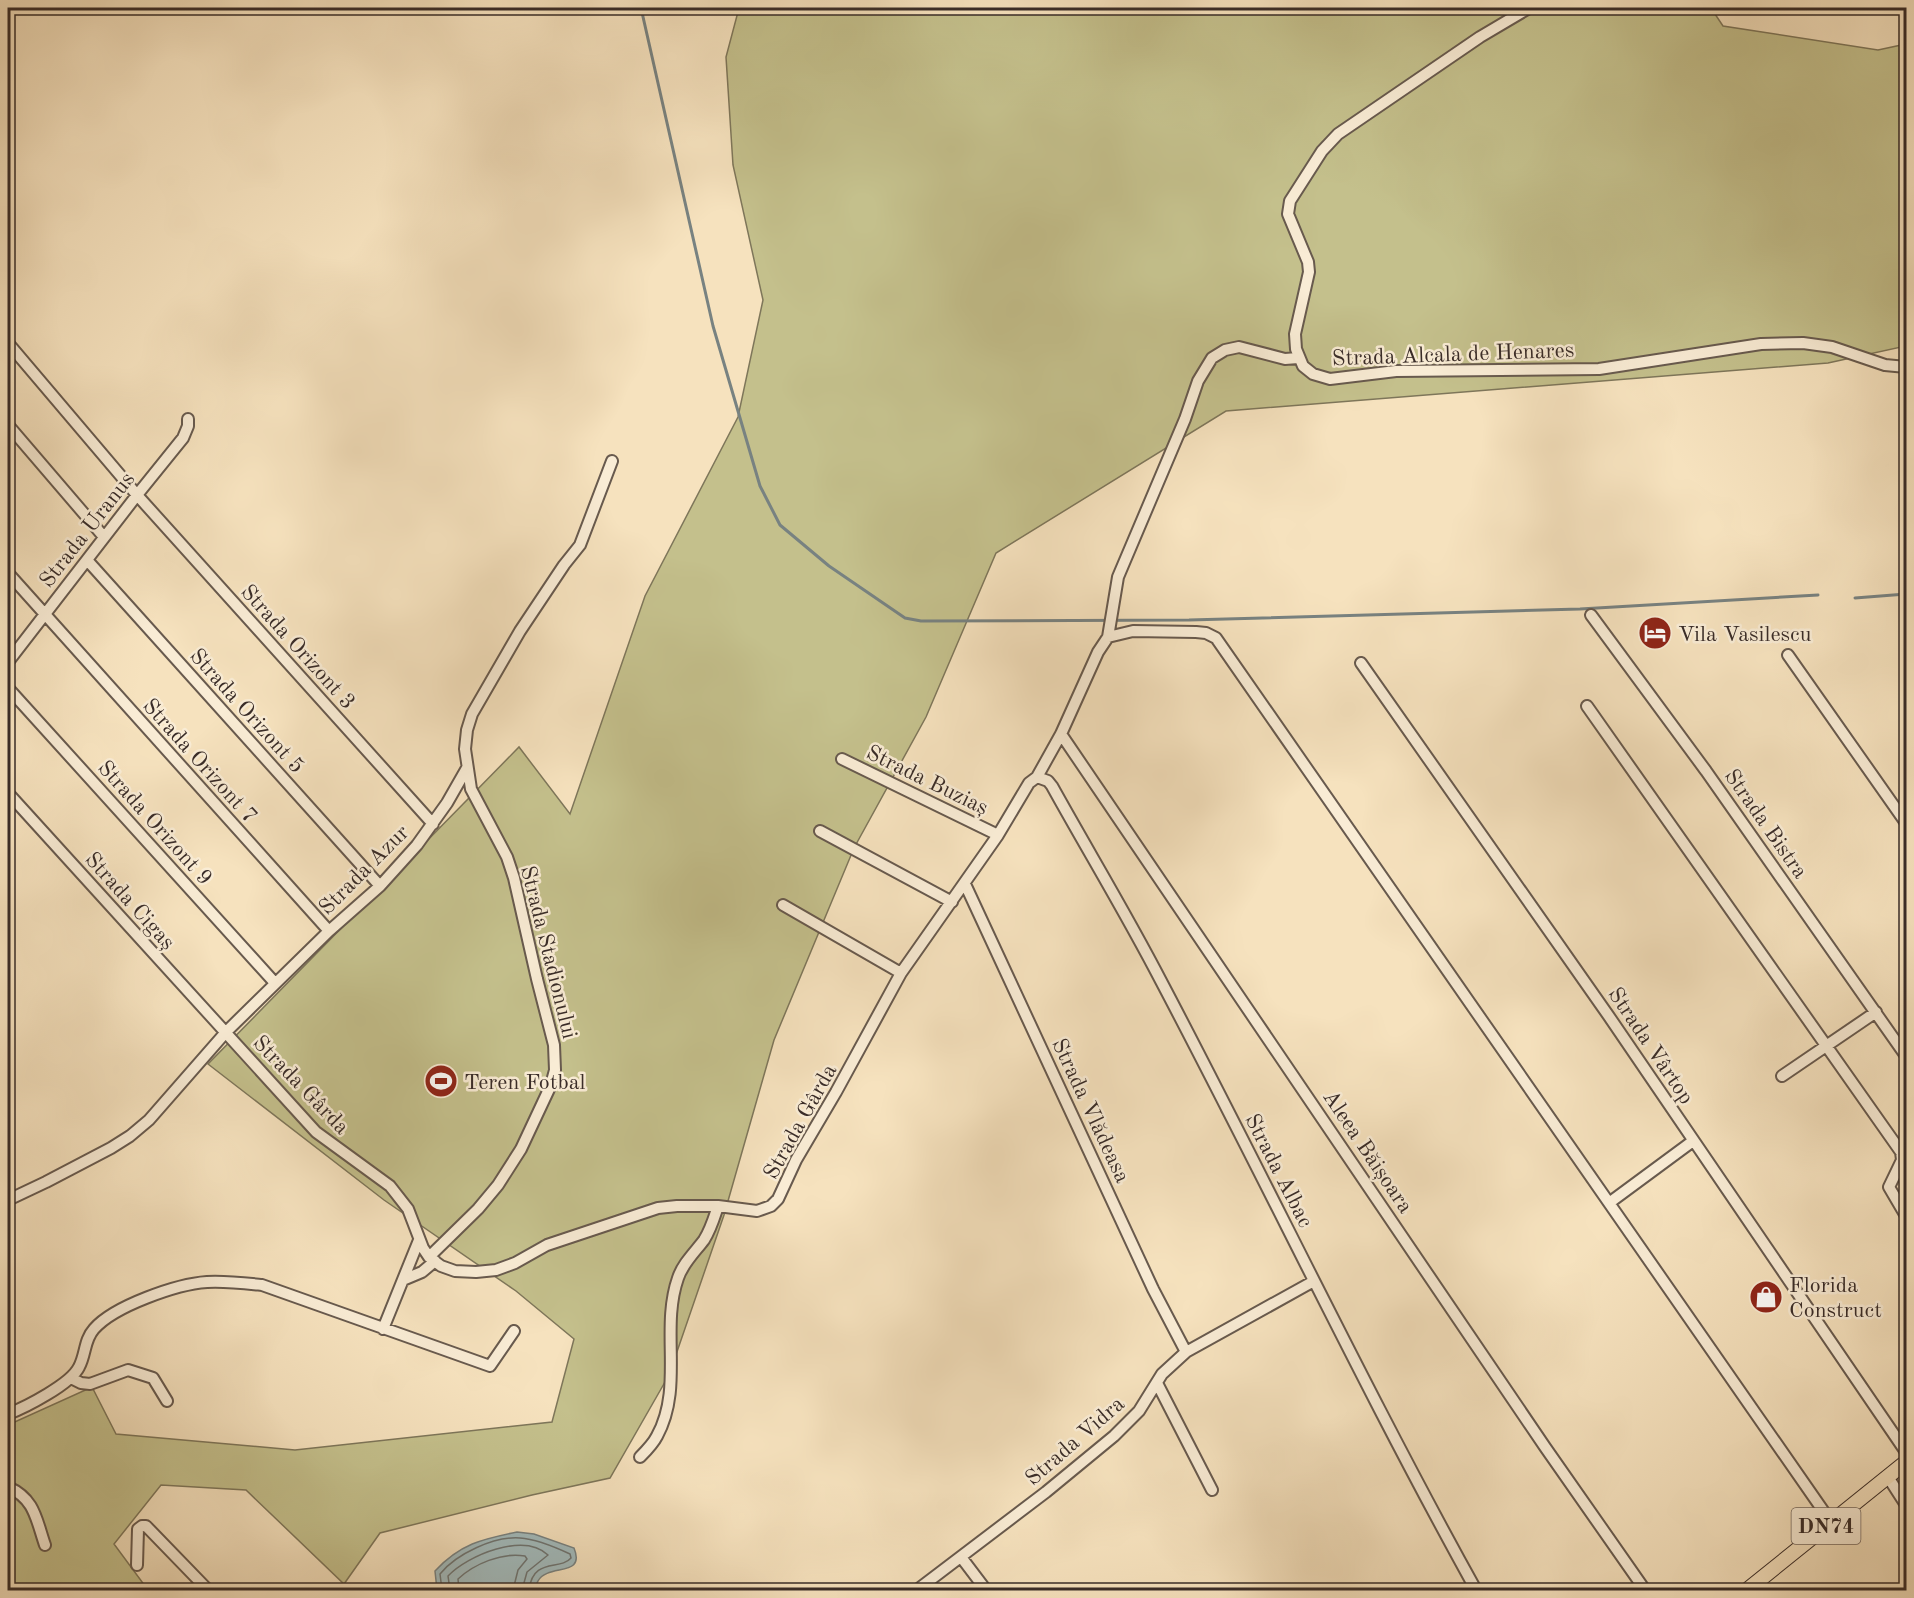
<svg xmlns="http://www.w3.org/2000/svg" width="1914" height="1598" font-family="'Old Standard TT',serif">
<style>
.green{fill:#c4c08c;stroke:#7e765a;stroke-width:1.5}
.water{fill:#a2bbbd;stroke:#788281;stroke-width:1.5}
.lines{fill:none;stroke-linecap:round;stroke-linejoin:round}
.shore{stroke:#6e7472;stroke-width:1.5}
.stream{stroke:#788281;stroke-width:3}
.minor-casing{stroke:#685a4e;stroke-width:14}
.major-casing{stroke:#392c28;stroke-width:16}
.minor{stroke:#f9ecd5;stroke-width:10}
.major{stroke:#f6e2be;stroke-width:14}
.labels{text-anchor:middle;stroke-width:5;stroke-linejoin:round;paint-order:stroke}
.shield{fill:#f9ecd5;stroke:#73665c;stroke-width:1.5}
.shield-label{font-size:21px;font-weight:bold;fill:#392c28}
.street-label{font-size:22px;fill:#392c28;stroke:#f9ecd5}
.poi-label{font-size:22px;fill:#392c28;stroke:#f9ecd5;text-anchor:start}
</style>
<rect width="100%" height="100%" fill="#f6e2be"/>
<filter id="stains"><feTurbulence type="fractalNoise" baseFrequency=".00333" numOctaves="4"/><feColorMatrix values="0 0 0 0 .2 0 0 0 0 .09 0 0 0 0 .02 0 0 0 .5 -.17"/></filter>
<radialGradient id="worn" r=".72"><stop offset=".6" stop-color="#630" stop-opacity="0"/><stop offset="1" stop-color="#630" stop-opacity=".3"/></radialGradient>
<!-- green -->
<path class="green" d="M739 8H1711L1723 26 1878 50 1906 44V346L1828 363 1226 411 996 553 926 717 854 848 774 1040 724 1215 669 1375 610 1478 532 1495 380 1533 344 1584 246 1490 161 1485 114 1544 148 1590H8V1425L92 1387 116 1434 295 1450 552 1422 574 1339 516 1291 384 1200 208 1064 519 747 570 814 645 596 738 417 763 300 733 165 726 57Z"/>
<!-- water -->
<path class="water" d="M517 1532 534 1534 574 1548C586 1578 548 1563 538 1581 536 1584 536 1587 535 1590H437L435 1571C460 1544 482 1539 517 1532Z"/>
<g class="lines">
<!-- shore -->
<path class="shore" d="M442 1590 440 1574C456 1554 494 1536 520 1538 536 1539 555 1547 570 1554L571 1558C560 1571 533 1557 529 1590
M450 1590 448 1576C468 1555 524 1532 548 1555L527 1572 522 1590
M459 1590 458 1579C474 1564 502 1552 525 1556L527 1559 518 1570 513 1590"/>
<!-- stream -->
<path class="stream" d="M641 8 713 326 760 486 780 525 829 566 905 618 921 621 1189 620 1580 609 1818 595
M1855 598 1906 594"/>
<!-- minor casing -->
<g class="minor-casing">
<path id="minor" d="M1529 8 1480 37 1338 134 1322 151 1290 201 1288 214 1308 262 1309 272 1295 334 1296 349 1303 366 1313 374 1330 379 1396 371 1599 369 1761 344 1803 343 1832 347 1885 365 1906 367
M8 343 137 495 433 824
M8 425 104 537
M87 560 380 886
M8 573 329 931
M1591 615 1706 771 1906 1056
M1108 637 1133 631 1196 632 1206 633 1216 638 1831 1522
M1108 637 1118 577 1185 419 1198 381 1212 358 1225 350 1239 347 1285 359 1298 358
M1788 655 1906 823
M8 662 137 495 183 438 188 426V419
M1361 663 1608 1015 1906 1452
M8 688 275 983
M1587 706 1901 1152 1902 1160 1889 1187 1906 1216
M1061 734 1545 1447 1645 1590
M842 759 998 835
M1037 777 1048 781 1052 786C1088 851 1127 915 1161 981 1268 1184 1365 1390 1476 1590
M8 793 316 1132 390 1186 408 1209 423 1248 429 1257 441 1266 455 1271 476 1272 496 1270 515 1263 547 1245 658 1208 677 1206H718L757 1211 771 1206 778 1199 796 1160 836 1092 901 973 998 835 1029 783 1037 777 1061 734 1098 652 1108 637
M820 831 952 902
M965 884 1153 1289 1186 1352
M783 905 901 973
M1782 1076 1876 1012
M8 1200 46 1182 111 1148 130 1136 149 1120 226 1032 329 931 380 886 417 845 447 803 467 768
M1609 1203 1693 1141
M429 1257 478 1209 498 1185 521 1149 551 1085 555 1070 554 1045 537 979 514 878 507 857 471 789 465 749 467 730 472 714 520 631 564 565 580 545 612 461
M403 1280 422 1272 435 1261
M383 1329 419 1240
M71 1378 81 1383 90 1384 128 1370 153 1378 167 1401
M1157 1383 1212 1490
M8 1414C26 1407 71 1384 79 1367 86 1354 84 1340 94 1329 114 1306 177 1284 207 1282 226 1281 243 1283 262 1285L490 1366 514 1331
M640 1457C646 1451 653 1444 657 1436 684 1387 660 1329 678 1278 683 1263 695 1252 704 1240 711 1229 714 1218 718 1206
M1888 1477 1906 1505
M8 1487C35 1499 36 1519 45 1545
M961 1557 986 1590
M137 1565 138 1529 142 1526H146L208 1590
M917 1590 1046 1492 1114 1436 1139 1411 1162 1374 1186 1352 1314 1281"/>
</g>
<!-- major casing -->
<g class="major-casing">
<path id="major" d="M1747 1590 1906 1462"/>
</g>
<!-- minor -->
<use href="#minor" class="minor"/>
<!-- major -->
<use href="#major" class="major"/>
</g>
<!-- icons -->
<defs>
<g id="hotel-disc" transform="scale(1.725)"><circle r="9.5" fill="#8f2418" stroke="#f9ecd5"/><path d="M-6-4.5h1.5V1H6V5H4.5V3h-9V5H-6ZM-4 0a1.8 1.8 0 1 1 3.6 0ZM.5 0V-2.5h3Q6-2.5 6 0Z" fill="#fff"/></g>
<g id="stadium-disc" transform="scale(1.725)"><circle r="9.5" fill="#8f2418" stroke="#f9ecd5"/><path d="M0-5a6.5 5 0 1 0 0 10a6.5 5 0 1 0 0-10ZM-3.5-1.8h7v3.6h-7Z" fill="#fff"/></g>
<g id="shop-disc" transform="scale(1.725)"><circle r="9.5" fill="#8f2418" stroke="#f9ecd5"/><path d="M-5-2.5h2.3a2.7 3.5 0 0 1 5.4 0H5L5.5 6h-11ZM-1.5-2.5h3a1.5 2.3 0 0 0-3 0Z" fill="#fff"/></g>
</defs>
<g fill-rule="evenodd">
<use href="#hotel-disc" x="1655" y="633"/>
<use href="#stadium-disc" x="441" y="1081"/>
<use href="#shop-disc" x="1766" y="1297"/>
</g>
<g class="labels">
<!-- shield labels -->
<rect class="shield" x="1791.5" y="1508" width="69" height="36" rx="4.5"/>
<g class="shield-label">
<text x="1826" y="1533">DN74</text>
</g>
<!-- street labels -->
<g class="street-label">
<text transform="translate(1453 353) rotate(-2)" y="8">Strada Alcala de Henares</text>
<text transform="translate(86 529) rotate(-52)" y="8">Strada Uranus</text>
<text transform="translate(299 646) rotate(48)" y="8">Strada Orizont 3</text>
<text transform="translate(248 710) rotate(48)" y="8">Strada Orizont 5</text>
<text transform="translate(201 760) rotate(48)" y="8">Strada Orizont 7</text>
<text transform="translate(928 779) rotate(26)" y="8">Strada Buziaș</text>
<text transform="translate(156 822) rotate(48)" y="8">Strada Orizont 9</text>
<text transform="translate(1767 823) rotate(55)" y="8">Strada Bistra</text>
<text transform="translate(363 869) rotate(-45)" y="8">Strada Azur</text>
<text transform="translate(131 900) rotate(48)" y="8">Strada Cigaș</text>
<text transform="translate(550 952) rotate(76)" y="8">Strada Stadionului</text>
<text transform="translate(1652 1045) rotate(56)" y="8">Strada Vârtop</text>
<text transform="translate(302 1084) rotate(46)" y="8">Strada Gârda</text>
<text transform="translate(1092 1110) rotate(65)" y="8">Strada Vlădeasa</text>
<text transform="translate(799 1121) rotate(-61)" y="8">Strada Gârda</text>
<text transform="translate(1369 1151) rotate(56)" y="8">Aleea Băișoara</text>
<text transform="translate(1280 1170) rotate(63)" y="8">Strada Albac</text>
<text transform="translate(1074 1440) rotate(-41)" y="8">Strada Vidra</text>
</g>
<!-- poi labels -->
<g class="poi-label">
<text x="1678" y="641">Vila Vasilescu</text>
<text x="464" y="1089">Teren Fotbal</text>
<text x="1789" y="1292">Florida<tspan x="1789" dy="25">Construct</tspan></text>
</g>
</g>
<!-- margin -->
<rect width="1914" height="1598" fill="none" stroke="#f6e2be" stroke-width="30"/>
<rect x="9" y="9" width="1896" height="1580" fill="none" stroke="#392c28" stroke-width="3"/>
<rect x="15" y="15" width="1884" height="1568" fill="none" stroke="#392c28" stroke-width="1.5"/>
<rect width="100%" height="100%" filter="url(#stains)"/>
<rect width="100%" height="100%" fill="url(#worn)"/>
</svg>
